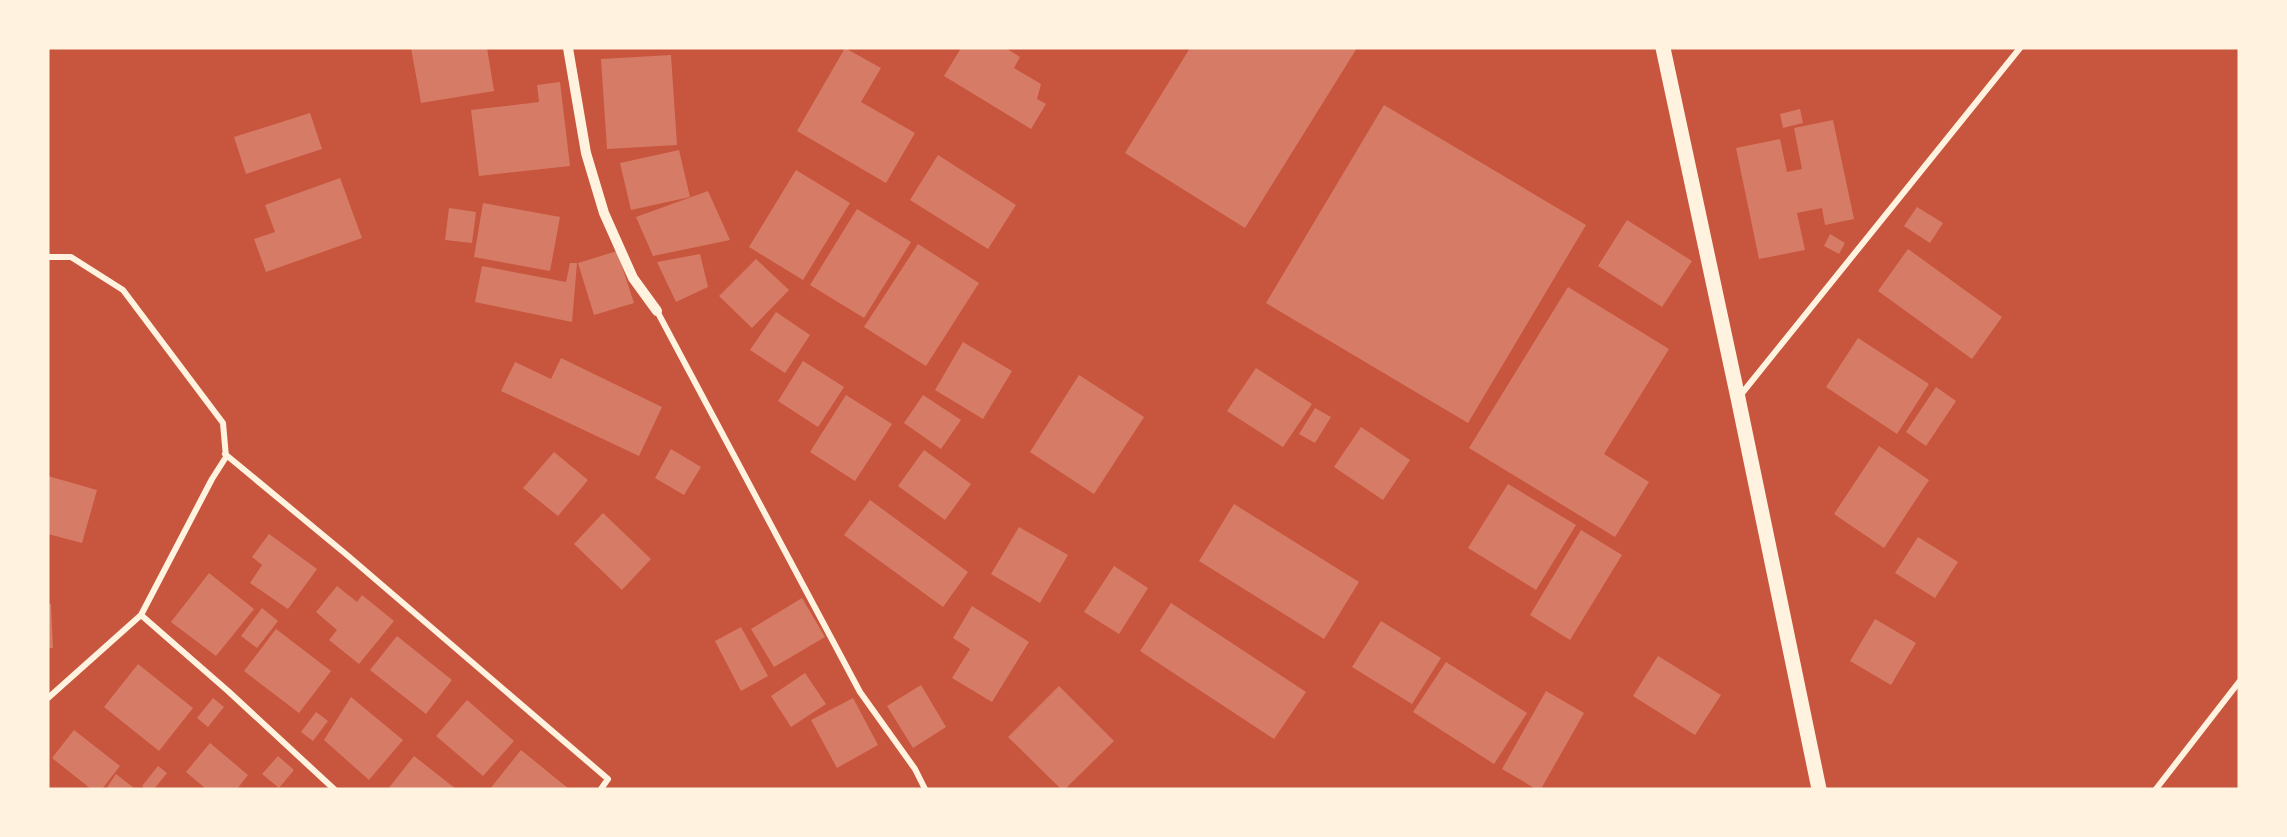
<svg xmlns="http://www.w3.org/2000/svg" width="2287" height="837" font-family="'Open Sans',sans-serif">
<style>
.building{fill:#d67c66}
.lines{fill:none;stroke-linecap:round;stroke-linejoin:round}
.minor{stroke:#fff3e0;stroke-width:6}
.tertiary{stroke:#fff3e0;stroke-width:10}
.primary{stroke:#fff3e0;stroke-width:15}
</style>
<rect width="100%" height="100%" fill="#c8553d"/>
<!-- building -->
<path class="building" d="M411 48H487L494 91 421 103Z
M845 48 881 68 861 102 915 133 886 183 797 131Z
M961 48H1006L1020 57 1014 68 1041 84 1037 99 1046 104 1031 129 944 76Z
M1190 48H1357L1245 228 1125 153Z
M671 55 677 145 607 149 601 59Z
M560 82 570 166 479 176 471 110 539 102 537 85Z
M1384 105 1586 225 1468 423 1266 303Z
M1800 109 1803 123 1783 128 1780 114Z
M310 113 322 149 246 174 234 137Z
M1833 120 1854 219 1825 225 1822 208 1797 213 1805 250 1759 259 1736 148 1780 139 1787 172 1802 169 1794 128Z
M679 150 690 197 631 210 620 163Z
M938 155 1016 205 988 249 910 200Z
M796 170 850 203 803 280 749 247Z
M340 178 362 238 266 272 254 239 275 232 265 205Z
M708 191 730 240 653 256 636 217Z
M483 203 560 217 550 271 474 257Z
M1917 207 1943 223 1930 243 1904 226Z
M449 208 476 212 472 243 445 240Z
M857 209 911 242 864 318 810 285Z
M1627 220 1692 261 1662 307 1598 266Z
M1830 234 1845 243 1839 254 1824 246Z
M918 244 979 283 926 366 864 327Z
M1908 249 2002 317 1972 359 1878 291Z
M617 251 634 303 594 315 578 263Z
M700 254 708 287 676 302 657 262Z
M756 259 789 290 752 328 719 296Z
M570 263H577L572 322 475 302 482 266 566 282Z
M1568 287 1669 349 1604 454 1649 482 1615 537 1469 448Z
M776 312 810 335 785 373 750 350Z
M1858 338 1929 384 1897 434 1826 387Z
M963 342 1012 371 983 419 935 390Z
M561 358 662 407 639 456 501 391 515 362 551 379Z
M803 361 844 387 818 427 778 401Z
M1256 368 1312 404 1283 447 1227 411Z
M1079 375 1144 417 1094 494 1030 452Z
M1936 387 1956 401 1926 446 1906 432Z
M846 395 892 424 855 481 810 452Z
M923 395 961 420 941 449 904 423Z
M1315 408 1331 417 1315 443 1299 434Z
M1361 427 1410 460 1383 500 1334 467Z
M1879 446 1929 480 1884 548 1834 514Z
M671 449 701 467 684 495 655 478Z
M924 450 971 484 945 520 898 486Z
M554 452 588 480 558 516 523 488Z
M48 476 97 490 82 543 48 534Z
M1508 484 1576 525 1536 590 1468 548Z
M870 500 968 572 943 607 844 535Z
M1234 504 1359 582 1324 639 1199 561Z
M603 513 651 559 622 590 574 544Z
M1019 527 1068 555 1040 603 991 574Z
M1581 530 1622 555 1570 640 1530 615Z
M269 534 317 569 288 609 250 583 262 565 252 557Z
M1918 537 1958 562 1935 598 1895 573Z
M1114 566 1148 588 1119 634 1084 612Z
M209 573 254 609 216 656 171 622Z
M337 586 357 602 362 595 394 621 359 664 329 640 337 630 316 612Z
M802 598 825 637 774 667 751 629Z
M1171 603 1306 692 1274 739 1140 651Z
M48 604H51L53 648H48Z
M972 606 1029 642 992 702 952 678 970 649 953 638Z
M262 608 278 621 257 648 241 636Z
M1875 619 1916 643 1891 685 1850 661Z
M1381 621 1441 658 1412 704 1352 667Z
M741 627 768 676 741 691 715 641Z
M276 629 331 671 299 713 244 671Z
M397 636 452 680 426 714 370 670Z
M1658 656 1721 695 1695 735 1633 696Z
M1446 662 1527 713 1494 764 1413 712Z
M138 664 193 708 159 751 104 707Z
M805 673 826 704 791 727 771 696Z
M921 685 946 727 913 748 887 706Z
M1059 686 1114 741 1065 789H1061L1008 737Z
M1546 691 1584 713 1541 789H1536L1502 769Z
M351 697 403 740 369 780 324 740Z
M213 698 224 707 208 727 197 718Z
M853 698 878 745 837 768 811 720Z
M467 700 514 741 483 776 436 736Z
M316 712 328 721 313 741 301 732Z
M74 730 120 766 102 789H91L52 758Z
M210 743 248 775 237 789H206L186 772Z
M521 750 569 789H490Z
M278 756 294 770 279 788 262 774Z
M414 756 456 789H388Z
M158 766 167 773 154 789H145L142 786Z
M116 774 135 789H106Z"/>
<g class="lines">
<!-- minor -->
<path class="minor" d="M48 257H71L123 290 223 423 226 457 212 479 141 615 48 698
M657 311 860 692 915 769 925 789
M1739 397 2020 48
M225 454 347 555 608 779 601 789
M141 615 228 691 334 789
M2156 789 2239 682"/>
<!-- tertiary -->
<path class="tertiary" d="M568 48 586 153 604 213 633 278 657 311"/>
<!-- primary -->
<path class="primary" d="M1663 48 1738 398 1819 789"/>
</g>
<!-- border -->
<rect width="2287" height="837" fill="none" stroke="#fff3e0" stroke-width="99"/>
</svg>
